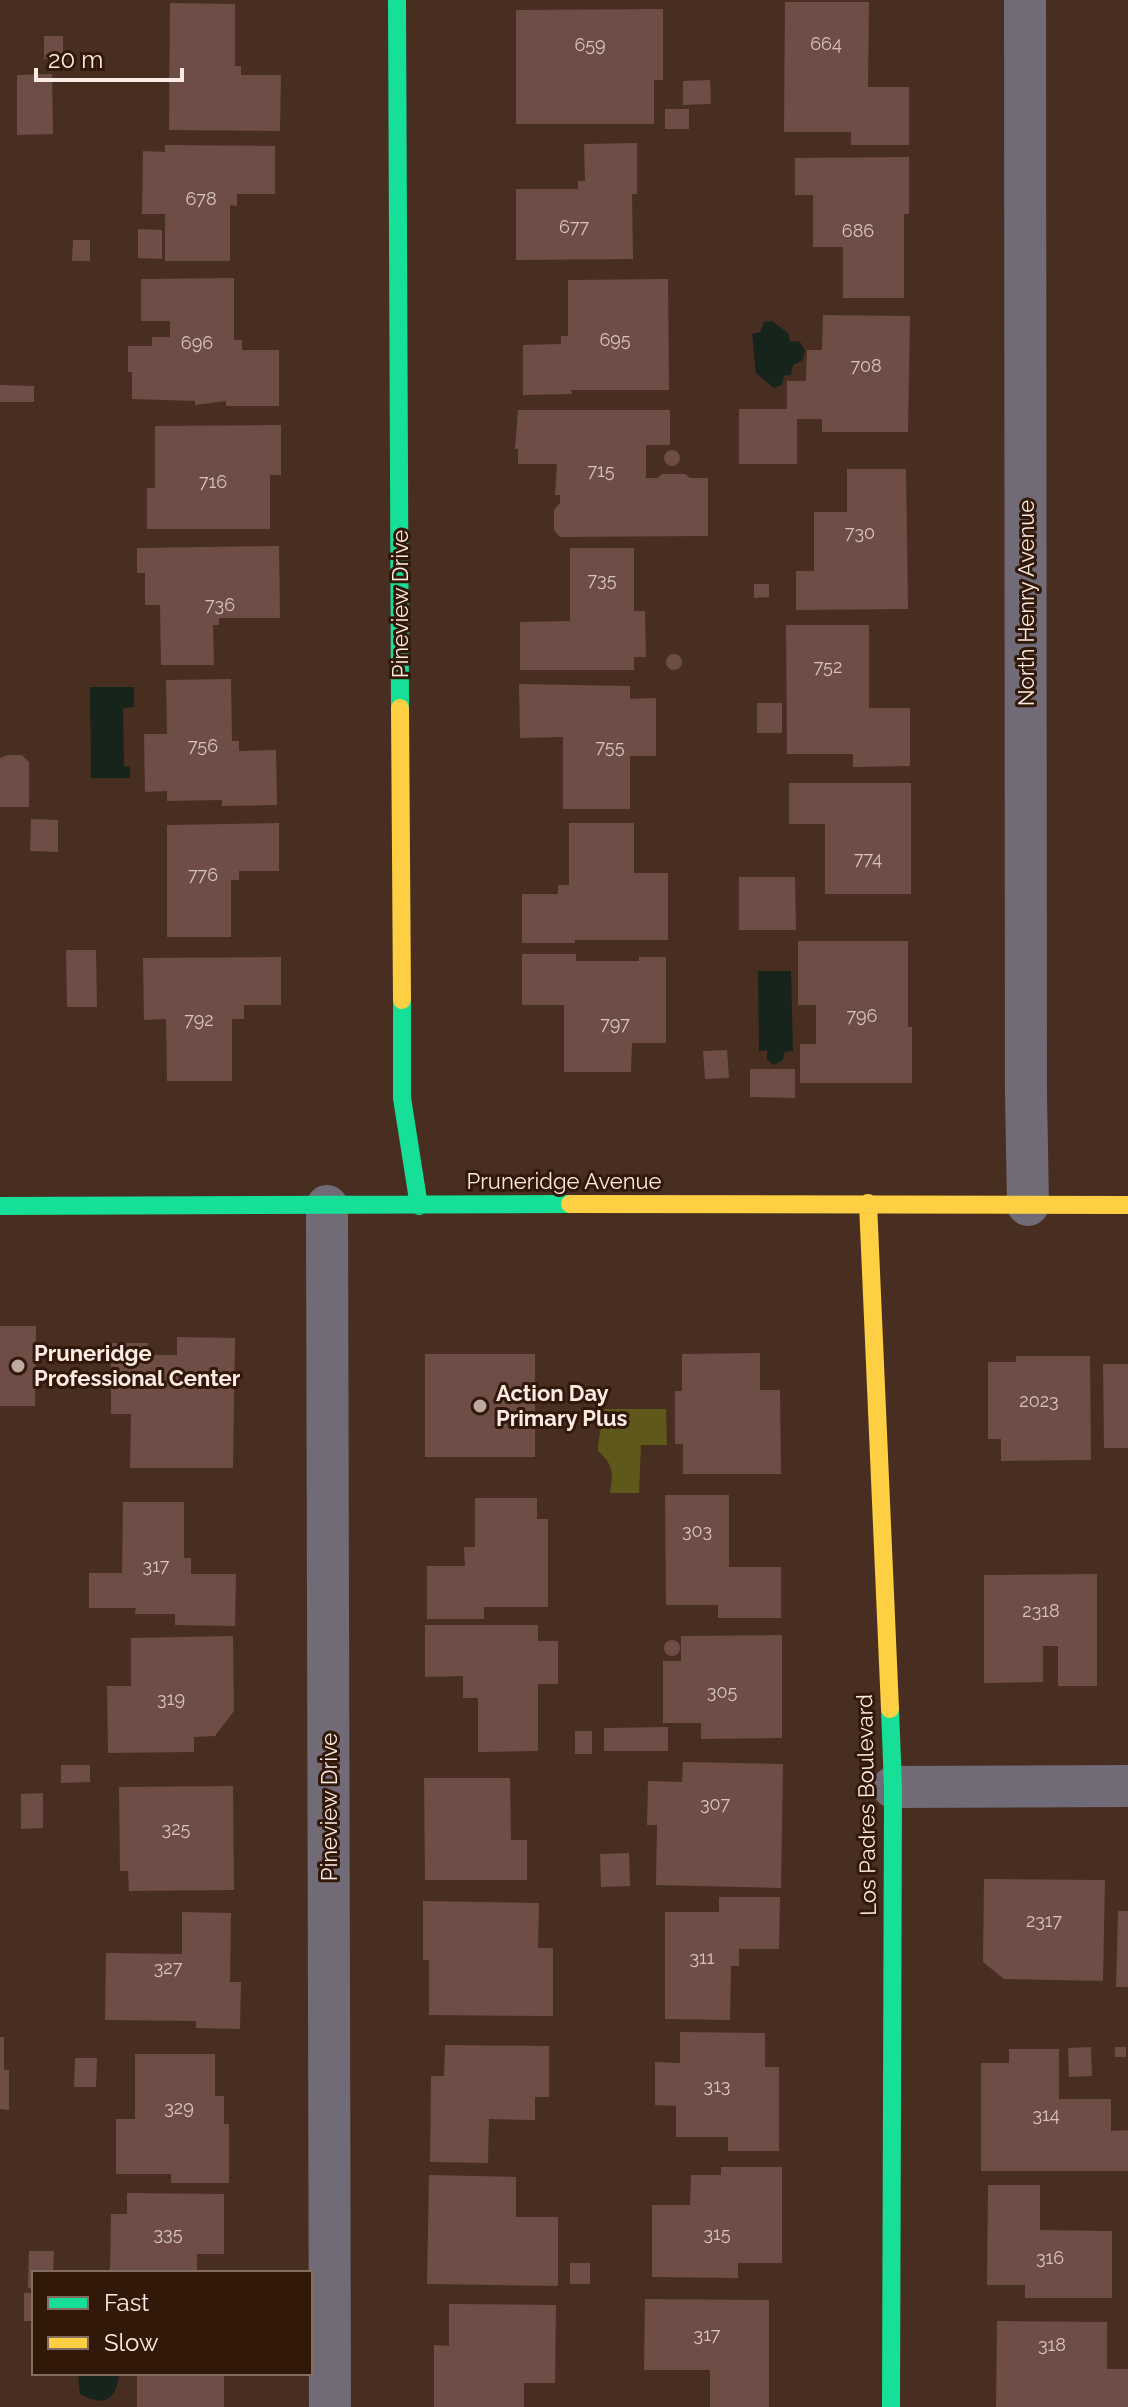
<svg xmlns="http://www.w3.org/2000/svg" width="1128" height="2407" font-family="Raleway,sans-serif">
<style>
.green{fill:#5e581b}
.water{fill:#16241c}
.building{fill:#6d4d45}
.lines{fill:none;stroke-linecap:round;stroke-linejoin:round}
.street{stroke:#706b76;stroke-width:42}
.fast{stroke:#16e098;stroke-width:18}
.slow{stroke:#ffcf43;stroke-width:18}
.poi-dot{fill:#bdaaa0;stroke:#321809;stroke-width:3}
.labels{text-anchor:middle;stroke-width:6;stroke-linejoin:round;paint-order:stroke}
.number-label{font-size:18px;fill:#d8c4bd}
.street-label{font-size:22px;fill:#fcece5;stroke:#321809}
.poi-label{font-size:22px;font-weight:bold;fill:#fcece5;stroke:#321809;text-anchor:start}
</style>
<rect width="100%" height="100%" fill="#482e20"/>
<!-- green -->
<path class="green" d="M604 1409H666L667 1445H641L639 1493H610C613 1473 614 1465 598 1451 598 1436 603 1423 604 1409Z"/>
<!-- water -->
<path class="water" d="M772 321 788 333 790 341 800 342 805 351 802 361 793 365 791 375 784 376 782 385 774 388 756 373 752 334 760 332 764 322Z
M90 687H134V707L123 708 124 766 130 767V778H91Z
M758 971H791L793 1051 784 1052 783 1060 774 1065 767 1060V1050L759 1051Z
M78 2373H119C117 2401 104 2407 80 2394Z"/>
<!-- building -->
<path class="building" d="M785 2H869L868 87H909V145H851V132H784Z
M170 3 235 4V66H241V75H281L280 131 169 130Z
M663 9V80H654V124H516V10Z
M44 36H63V59H44Z
M52 74 53 134 17 135V75Z
M710 80 711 104 683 105V81Z
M665 109H689V129H665Z
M637 143V194H632L633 259 516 260V189H578V181H585L584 144Z
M165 145 275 146V194H237V206L230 205V261H165V214H142L143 151 165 152Z
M909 157V214H904V298H843V247H813V195H795V158Z
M138 229 162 230V259L138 258Z
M73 240H90V261H72Z
M234 278V340H242V350H279V406H226V401L195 405V401L132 399V372H128V346H152V337H170V321H141V279Z
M668 279 669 390H571L572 394 523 395V345L561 344V336H568V280Z
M823 315 910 316 908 432H822V419H797V464H739V409H787V381H806L807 350H822Z
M0 385 34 386V402H0Z
M518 410H670V445H646V478H657L662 474H685L690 478H708V536L560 537 554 530V510L560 503V495H555L557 464H518V449H515Z
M281 425V475H270V529H147V488H155V426Z
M664 458a8 8 0 1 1 16 0a8 8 0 1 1-16 0Z
M847 469H906L908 609 796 610V571H814V512H847Z
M279 546 280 618H219V625H213L214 665H161L160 605H145V573H137V548Z
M570 548H634V611H645L646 657H634V670H520V622L570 621Z
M754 584H769V597L754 598Z
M786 625H869V708H910V766L853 767V754H787Z
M666 662a8 8 0 1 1 16 0a8 8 0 1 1-16 0Z
M231 679 232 741H239V751L276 750 277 805 222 806V800L167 801V791L145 792 144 734H167L166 680Z
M519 684 630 686V699L656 698V756H630V809H563V737L520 738Z
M757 703H782V733H757Z
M8 755H22L29 762V807H0V758Z
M789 783H911V894H825V824H789Z
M31 819 58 820V852L30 851Z
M279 823V871H239V880H231V937H167V825Z
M569 823H634V873H668V940H575V943H522V894H558V885H569Z
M739 877H795L796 930H739Z
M798 941H908V1027H912V1083H800V1044H816V1005H798Z
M66 950H96L97 1007H67Z
M522 954H576V961H639V957H666V1043H632L631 1072H564V1005H522Z
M281 957V1005H244V1019H232V1081H167L166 1019 144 1020 143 958Z
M727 1050 729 1078 705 1079 703 1051Z
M750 1069H795V1098L750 1097Z
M0 1326H36L35 1406H0Z
M177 1337 235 1338 233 1468H130L131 1414H111V1343H148V1355H177Z
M760 1353V1390H780L781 1474H683V1444H675V1391H682V1354Z
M425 1354H535V1457H425Z
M1016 1356H1090L1091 1460 1001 1461V1439H988V1362H1016Z
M1103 1364H1128V1448H1104Z
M665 1495H729V1567H781V1618H718V1605H666Z
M475 1498H537V1519H548V1607H484V1619H427V1566H465L464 1547H475Z
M123 1502H184V1558H191V1574H236L235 1626 175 1625V1614H135L136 1608H89V1573H122Z
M1097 1574V1686H1058V1646H1043V1682L984 1683V1575Z
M425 1625H538V1641H558V1684H538V1751L478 1752V1698H463V1676L425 1677Z
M782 1635V1738L701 1739V1723H663V1661H681V1636Z
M233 1636 234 1711 215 1736 194 1737V1752L108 1753 107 1686H131V1638Z
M664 1648a8 8 0 1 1 16 0a8 8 0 1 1-16 0Z
M668 1727V1751H604V1728Z
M575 1731H592V1754H575Z
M683 1762 783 1764 781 1888 656 1885 657 1825H647L648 1781 682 1782Z
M61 1765H90V1782L61 1783Z
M424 1778H510L511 1840H527V1880H425Z
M233 1786 234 1890 129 1891 128 1871H120L119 1787Z
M43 1793V1828L21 1829V1794Z
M629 1853 630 1886 601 1887 600 1854Z
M984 1879 1105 1880 1103 1981 1004 1979 983 1962Z
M719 1897H780L779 1949H739V1966H731L730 2020 665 2019V1912H719Z
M423 1901 539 1903 538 1948H553V2016L429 2015V1960H423Z
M1118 1911H1128V1987H1116Z
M182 1912 231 1913 230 1982H241L240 2029 196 2028V2021L105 2020 106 1953 182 1954Z
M680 2032 765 2033V2067H779V2151H728V2137H676V2106L655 2105V2062L680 2063Z
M0 2037H4V2070H9V2110L0 2109Z
M445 2045 549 2046V2097H535V2120L489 2119 488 2163 430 2162 431 2076H444Z
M1091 2047 1092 2076 1069 2077 1068 2048Z
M1115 2047H1126V2057H1115Z
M1009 2049H1059V2099H1111V2131L1128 2130V2171H981V2063H1009Z
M135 2054H215V2096H224V2124H229V2183H171V2174H116V2119H135Z
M75 2058H97L96 2087H74Z
M721 2167H782V2263H738V2278L652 2277V2205H690L691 2175H721Z
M429 2175 516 2177V2217H558V2286L427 2284Z
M988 2185H1040V2230L1112 2231V2298H1025V2285H987Z
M127 2193 224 2194V2254H197V2273H110L111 2214H127Z
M29 2251H54L53 2273H34V2289L28 2288Z
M570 2263H590V2284H570Z
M24 2293H34V2321H24Z
M645 2299 769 2300V2407H710V2370H644Z
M449 2304 556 2305 555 2383H524V2407H434V2345L449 2346Z
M997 2321 1107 2322V2369H1128V2407H996Z
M137 2373H224V2407H137Z"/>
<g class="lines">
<!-- street -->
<path class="street" d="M1025 0 1026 1094 1028 1205
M327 1206 330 2407
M893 1787 1128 1786"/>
<!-- fast -->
<path class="fast" d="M397 0 400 708
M402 1000V1098L419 1206
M0 1206 570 1204
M890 1709 893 1787 891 2407"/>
<!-- slow -->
<path class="slow" d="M400 708 402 1000
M868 1203 890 1709
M570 1204 1128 1205"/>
</g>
<!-- markers -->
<g class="poi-dot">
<circle cx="18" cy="1366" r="8"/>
<circle cx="480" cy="1406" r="8"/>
</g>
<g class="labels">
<!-- number labels -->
<g class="number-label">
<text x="826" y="50">664</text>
<text x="590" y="51">659</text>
<text x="201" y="205">678</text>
<text x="574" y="233">677</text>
<text x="858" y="237">686</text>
<text x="615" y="346">695</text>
<text x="197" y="349">696</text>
<text x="866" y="372">708</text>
<text x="601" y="477">715</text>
<text x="213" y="488">716</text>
<text x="860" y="539">730</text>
<text x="602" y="586">735</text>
<text x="220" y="611">736</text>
<text x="828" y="673">752</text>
<text x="203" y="752">756</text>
<text x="610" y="753">755</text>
<text x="868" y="865">774</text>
<text x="203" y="881">776</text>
<text x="862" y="1022">796</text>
<text x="199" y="1026">792</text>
<text x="615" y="1030">797</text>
<text x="1039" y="1407">2023</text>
<text x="697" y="1537">303</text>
<text x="156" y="1572">317</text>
<text x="1041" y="1617">2318</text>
<text x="722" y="1698">305</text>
<text x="171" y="1705">319</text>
<text x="715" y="1810">307</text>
<text x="176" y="1835">325</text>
<text x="1044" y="1927">2317</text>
<text x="702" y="1964">311</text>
<text x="168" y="1974">327</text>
<text x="717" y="2092">313</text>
<text x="179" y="2114">329</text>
<text x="1046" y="2121">314</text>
<text x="168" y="2240">335</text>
<text x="717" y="2240">315</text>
<text x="1050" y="2264">316</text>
<text x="707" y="2341">317</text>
<text x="1052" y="2351">318</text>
</g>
<!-- street labels -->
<g class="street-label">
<text transform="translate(1026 603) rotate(-90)" y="8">North Henry Avenue</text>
<text transform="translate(400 604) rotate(-90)" y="8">Pineview Drive</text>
<text x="564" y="1189">Pruneridge Avenue</text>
<text transform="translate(866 1805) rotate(-91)" y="8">Los Padres Boulevard</text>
<text transform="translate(329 1807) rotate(-90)" y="8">Pineview Drive</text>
</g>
<!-- poi labels -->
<g class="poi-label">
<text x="34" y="1361">Pruneridge<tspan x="34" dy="25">Professional Center</tspan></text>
<text x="496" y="1401">Action Day<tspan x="496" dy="25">Primary Plus</tspan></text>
</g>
</g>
<!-- legend -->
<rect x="32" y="2271" width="280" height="104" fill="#321809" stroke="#836d61" stroke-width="2"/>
<rect x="48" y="2297" width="40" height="12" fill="#16e098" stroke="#836d61" stroke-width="2"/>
<text x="104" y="2311" font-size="24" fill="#fcece5">Fast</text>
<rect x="48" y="2337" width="40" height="12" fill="#ffcf43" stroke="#836d61" stroke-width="2"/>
<text x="104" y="2351" font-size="24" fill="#fcece5">Slow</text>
<!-- scale -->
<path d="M36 68v12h146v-12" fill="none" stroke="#fcece5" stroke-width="4"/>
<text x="48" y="68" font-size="24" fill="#fcece5" stroke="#321809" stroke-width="6" paint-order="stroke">20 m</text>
</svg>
